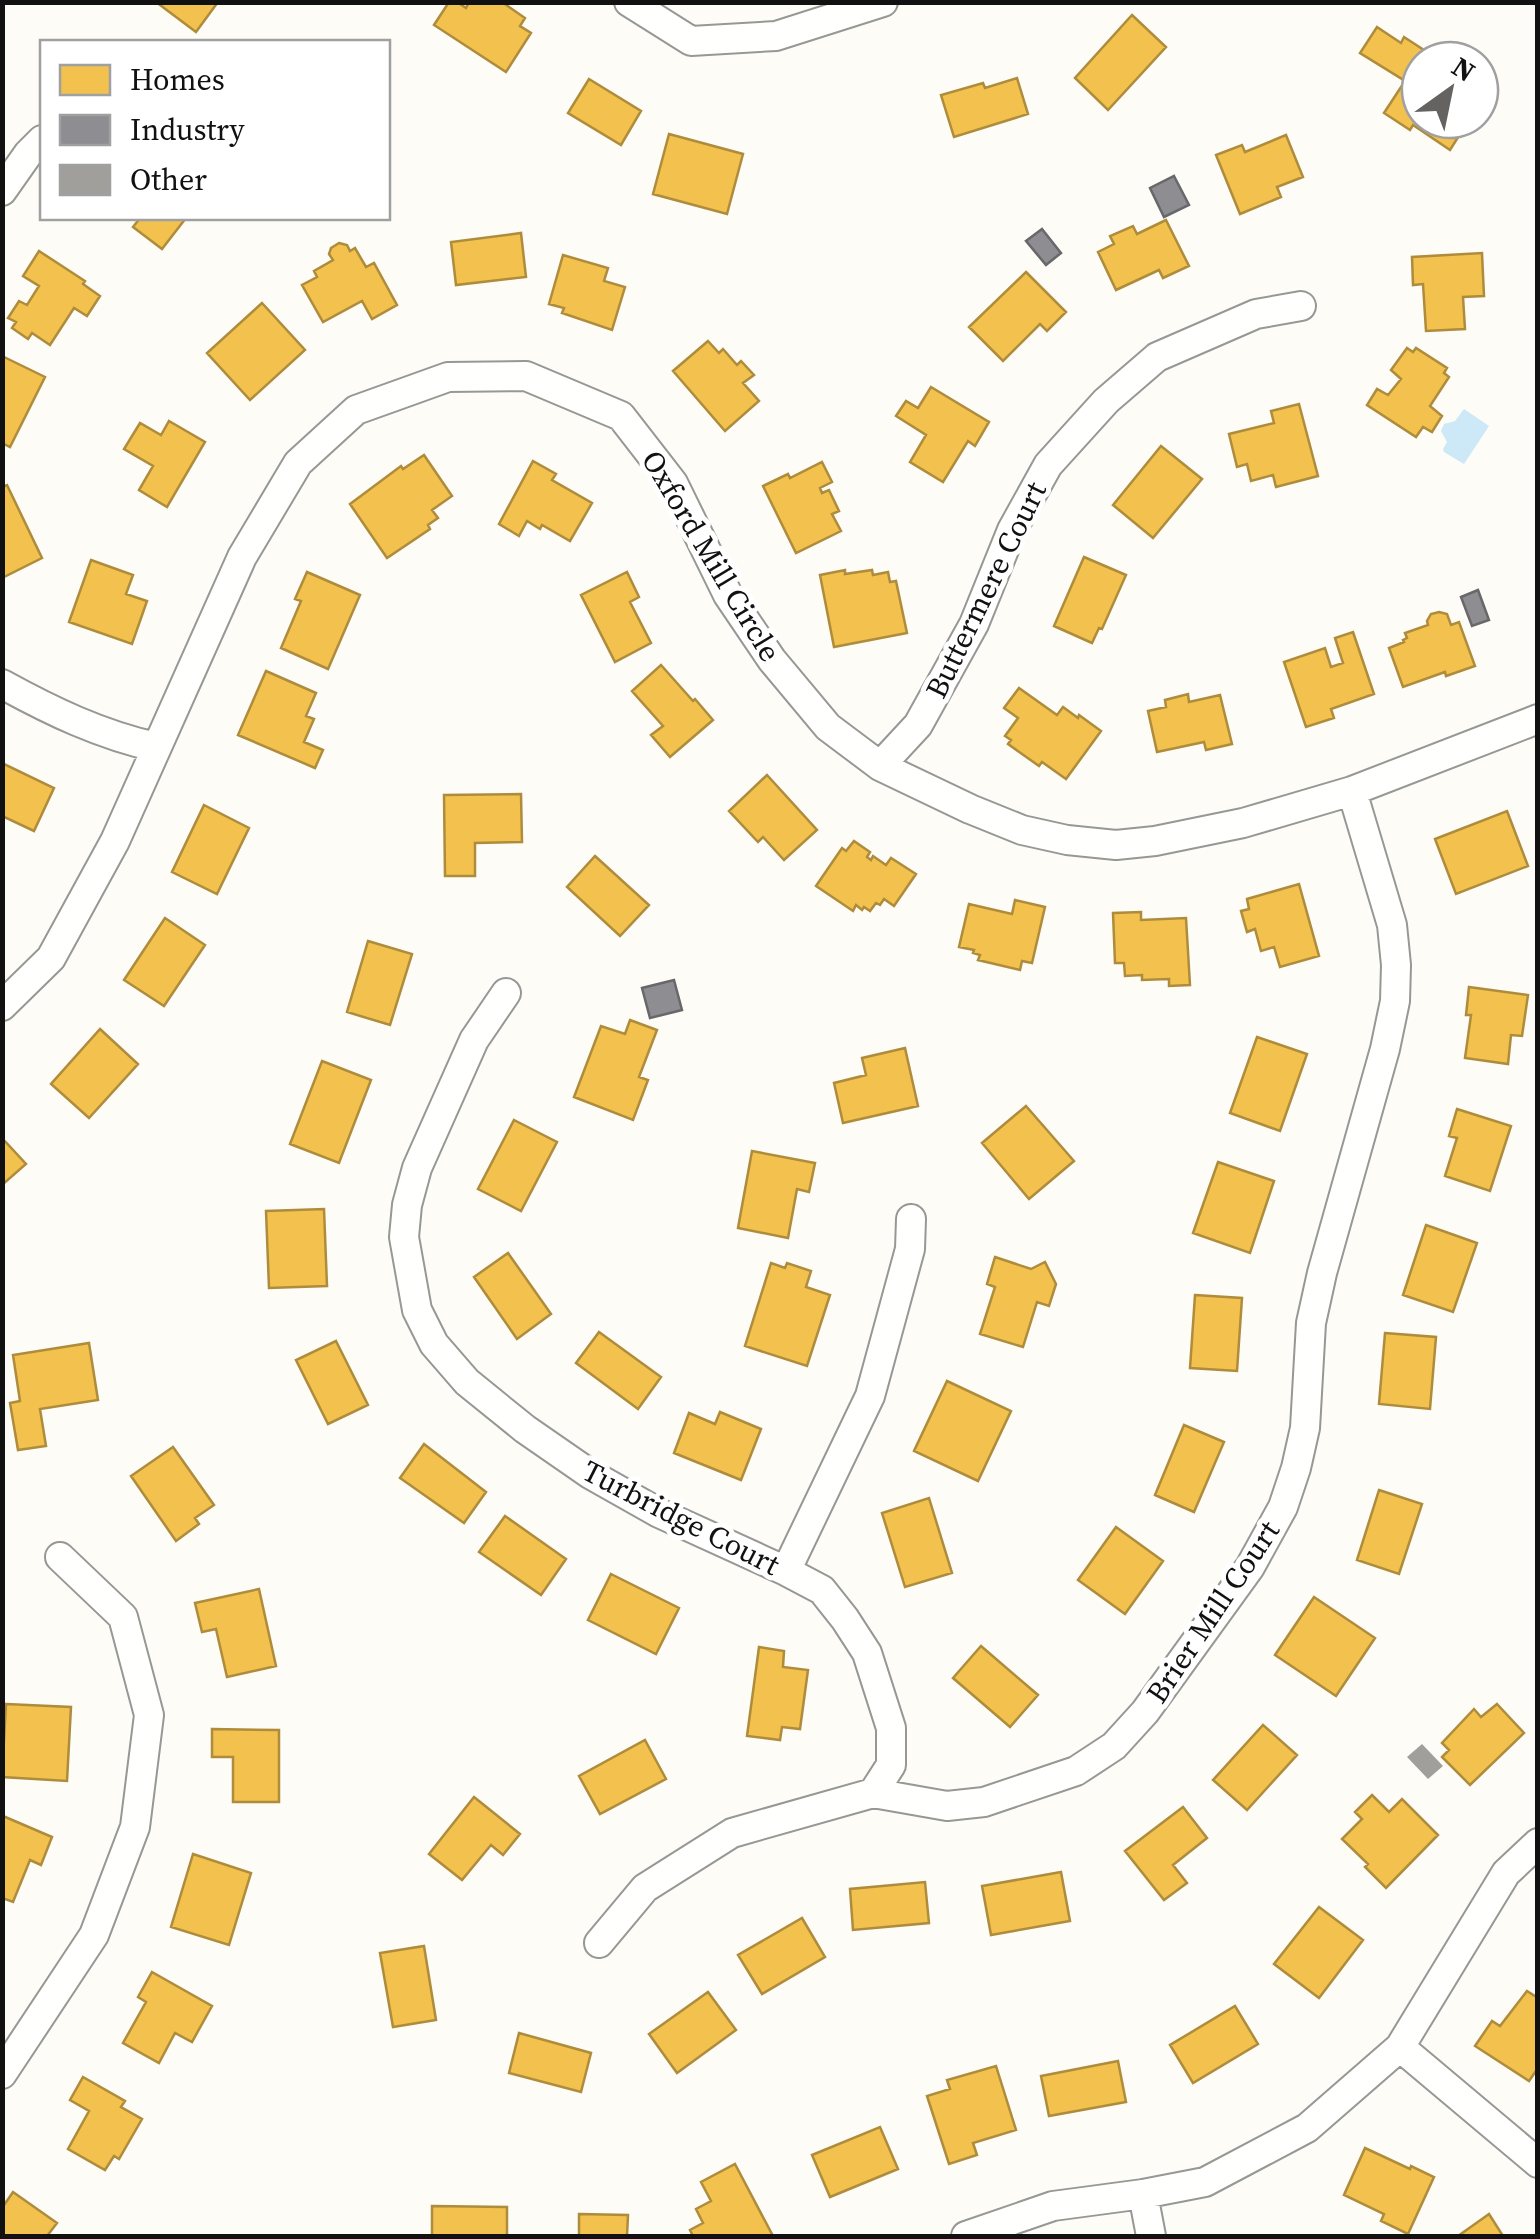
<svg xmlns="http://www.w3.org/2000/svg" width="1540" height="2239" font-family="'Source Serif 4',serif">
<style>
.water{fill:#cde8f7}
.homes{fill:#f2c14e;stroke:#ae8c3c;stroke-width:2.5}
.industry{fill:#8d8d92;stroke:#68686b;stroke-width:2.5}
.building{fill:#a19f9c}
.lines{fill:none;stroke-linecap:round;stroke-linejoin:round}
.minor-casing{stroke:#979795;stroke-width:32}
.minor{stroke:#fffffe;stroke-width:28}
.labels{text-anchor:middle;stroke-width:10;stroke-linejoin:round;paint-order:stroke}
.street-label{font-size:30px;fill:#111;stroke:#fff}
</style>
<rect width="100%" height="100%" fill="#fdfcf7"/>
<!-- water -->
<path class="water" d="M1464 409 1489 426 1464 464 1444 452 1443 449 1447 442 1441 431 1444 424 1455 421Z"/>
<!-- homes -->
<path class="homes" d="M156 2H218L196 32Z
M449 2H457L466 8 469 2H502L525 18 520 26 531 33 506 72 434 25Z
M1132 15 1166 47 1108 110 1075 78Z
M1377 27 1401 43 1404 37 1427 52 1428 60H1420V120H1469L1450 150 1413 125 1410 130 1384 113 1405 81 1360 53Z
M1017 78 1028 114 954 137 941 95 983 83 985 88Z
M589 79 641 111 621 145 568 113Z
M669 134 743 154 727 214 653 194Z
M1286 135 1303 177 1277 187 1281 197 1240 214 1216 155 1242 145 1245 152Z
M140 218H186L162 249 133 227Z
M1166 220 1189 266 1163 278 1159 270 1116 290 1098 252 1114 244 1110 236 1133 226 1137 234Z
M521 233 526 277 456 285 451 242Z
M339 243 347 245 350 251 355 248 366 267 374 263 397 305 372 319 362 301 323 322 302 285 317 277 314 271 333 260 329 254 331 248Z
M39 251 85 281 83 284 100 296 87 316 74 308 50 345 32 333 28 339 12 328 16 322 8 318 19 301 27 305 39 286 23 276Z
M1482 253 1484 296 1463 297 1465 329 1426 331 1423 284 1413 285 1412 257Z
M563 255 608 268 604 281 625 287 612 330 562 313 564 308 549 304Z
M1026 272 1066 312 1047 331 1040 324 1003 361 969 327Z
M262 303 305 350 250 400 207 353Z
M708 341 719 353 723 349 737 365 741 361 754 375 743 383 759 401 725 431 673 371Z
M1407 348 1413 352 1416 348 1447 368 1444 373 1449 377 1430 406 1442 416 1432 432 1423 427 1416 437 1367 405 1377 389 1388 395 1401 379 1391 370Z
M2 356 45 377 10 447 2 443Z
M931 387 989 422 975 446 968 441 943 482 910 462 926 435 896 416 906 401 918 408Z
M1299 404 1318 476 1276 487 1273 475 1251 481 1247 464 1237 467 1229 434 1274 423 1271 411Z
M169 421 205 442 167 507 139 490 153 466 124 449 140 423 161 435Z
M1161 446 1202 479 1153 538 1113 505Z
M424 455 452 496 432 510 438 518 428 525 430 529 387 558 350 504 401 466 403 469Z
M533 461 556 474 552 480 592 503 570 541 542 525 540 529 527 521 519 536 499 524Z
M822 462 832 482 820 488 822 493 829 490 839 511 832 514 841 531 796 553 763 486 788 474 790 478Z
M7 485 42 558 2 578V487Z
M1084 557 1126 575 1102 629 1099 628 1092 643 1054 626Z
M91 560 133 575 126 594 147 601 132 644 69 622Z
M845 570V574L872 570 873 575 888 572 890 582 896 581 907 633 834 647 820 575Z
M307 572 360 595 328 669 281 648 301 601 295 599Z
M627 572 639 597 630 602 651 643 615 662 581 595Z
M1439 612 1447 614 1451 625 1459 622 1475 666 1446 676 1445 672 1403 687 1389 648 1404 642 1403 640 1407 638 1405 633 1428 625 1427 621 1431 614Z
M1353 632 1374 694 1331 709 1334 718 1306 727 1284 662 1325 648 1331 667 1343 663 1335 638Z
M661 665 693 701 695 699 713 720 670 757 651 735 663 726 632 691Z
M266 671 316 693 306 716 314 719 304 742 323 750 315 768 238 735Z
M1019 688 1057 715 1063 707 1078 718 1079 715 1101 731 1066 779 1042 762 1039 766 1008 744 1011 740 1005 736 1018 718 1004 708Z
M1188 694 1189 702 1220 695 1232 744 1206 750 1204 742 1157 752 1148 711 1166 707 1165 700Z
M2 763 54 788 34 831 2 816Z
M767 775 817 830 784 860 763 837 758 842 729 811Z
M521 794 522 842 475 843V876H445L444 795Z
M204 805 249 828 217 894 172 872Z
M1507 811 1528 866 1456 894 1435 839Z
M854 841 870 852 867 857 871 860 873 856 886 865 891 858 916 874 894 906 884 899 880 905 876 903 870 911 864 907 862 910 856 905 853 911 816 886 842 848 846 851Z
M595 856 649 905 620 936 567 887Z
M1299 884 1319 956 1280 967 1274 947 1261 951 1255 929 1247 932 1241 911 1249 909 1247 899Z
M1015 900 1045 907 1032 963 1022 961 1020 970 978 960 980 955 973 953 974 950 959 947 969 904 1012 914Z
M1141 912V920L1186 918 1190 985 1169 986V979L1142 980V975L1125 976 1124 963H1115L1113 913Z
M165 918 205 945 164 1006 124 980Z
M368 941 412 954 390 1025 347 1012Z
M1469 987 1528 995 1522 1036 1511 1035 1508 1064 1465 1058 1471 1015H1466Z
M630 1020 657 1030 639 1077 648 1080 633 1120 574 1097 601 1026 625 1034Z
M100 1029 138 1064 89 1118 51 1084Z
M1257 1037 1307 1054 1280 1131 1230 1113Z
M905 1048 918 1106 843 1123 834 1083 866 1075 862 1058Z
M322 1061 371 1080 339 1163 290 1144Z
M1026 1106 1074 1161 1029 1199 982 1143Z
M1457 1109 1511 1126 1490 1191 1445 1176 1457 1138 1449 1136Z
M514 1120 557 1142 521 1211 478 1189Z
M2 1138 26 1164 2 1185Z
M752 1151 815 1163 809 1192 797 1189 788 1238 738 1228Z
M1218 1162 1274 1181 1250 1253 1193 1233Z
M324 1209 327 1286 269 1288 266 1211Z
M1426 1225 1477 1243 1453 1312 1403 1295Z
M508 1253 551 1314 517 1339 474 1277Z
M995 1257 1031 1269 1045 1262 1056 1284 1049 1306 1037 1302 1023 1347 980 1334 995 1287 987 1284Z
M771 1263 785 1268 787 1263 811 1271 806 1287 830 1295 807 1366 745 1346Z
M1195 1295 1242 1298 1237 1371 1190 1368Z
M599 1332 661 1377 638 1409 576 1363Z
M1385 1333 1436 1337 1430 1409 1379 1404Z
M336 1341 368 1405 328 1424 296 1360Z
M89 1343 98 1400 40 1409 46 1446 18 1450 10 1403 20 1401 13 1355Z
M947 1381 1011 1411 978 1481 914 1451Z
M720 1412 761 1429 741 1480 674 1453 689 1413 715 1424Z
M1184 1425 1224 1442 1194 1512 1155 1495Z
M424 1444 486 1492 464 1523 400 1478Z
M173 1447 214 1505 195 1518 199 1524 176 1541 131 1476Z
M1379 1490 1422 1504 1399 1574 1357 1560Z
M929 1498 952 1573 905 1587 882 1513Z
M505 1516 566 1559 541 1595 479 1552Z
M1116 1527 1163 1561 1125 1614 1078 1580Z
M611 1574 679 1608 656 1654 588 1620Z
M259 1589 276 1666 227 1677 216 1629 202 1632 195 1603Z
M1314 1597 1375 1638 1336 1696 1275 1655Z
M981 1646 1038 1695 1010 1727 953 1678Z
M759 1647 784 1651 783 1667 808 1670 800 1729 782 1727 780 1740 747 1736Z
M6 1704 71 1707 67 1781 2 1777Z
M1497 1704 1524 1733 1470 1785 1442 1757 1449 1750 1442 1743 1474 1709 1481 1717Z
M1263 1725 1297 1755 1247 1810 1213 1780Z
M212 1729 279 1730V1802H233V1757H212Z
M645 1740 666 1779 600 1814 579 1776Z
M1372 1795 1389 1812 1402 1799 1438 1835 1386 1888 1365 1867 1368 1864 1342 1839 1362 1819 1355 1812Z
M474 1797 520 1834 503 1855 491 1845 462 1880 429 1854Z
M1183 1807 1207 1838 1173 1865 1187 1883 1164 1900 1125 1851Z
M3 1816 52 1837 41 1865 30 1860 13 1902 2 1898Z
M193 1854 251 1873 229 1945 171 1927Z
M1061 1872 1070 1921 991 1935 982 1886Z
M925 1882 929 1923 853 1930 850 1889Z
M1319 1907 1363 1940 1319 1998 1274 1964Z
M802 1918 825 1957 762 1994 738 1955Z
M424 1946 436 2020 393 2027 380 1953Z
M152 1972 212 2006 192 2042 175 2033 159 2063 123 2043 146 2002 138 1997Z
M1527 1991 1538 1998V2068L1529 2081 1475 2046 1492 2021 1500 2026Z
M708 1992 736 2030 677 2073 649 2034Z
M1235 2006 1258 2044 1193 2083 1170 2045Z
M519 2033 591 2053 581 2092 509 2073Z
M1118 2061 1126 2102 1049 2116 1041 2076Z
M996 2066 1016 2130 973 2143 977 2155 949 2164 927 2096 950 2089 947 2080Z
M83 2077 125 2101 121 2107 142 2119 119 2159 114 2156 105 2170 68 2149 89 2111 70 2100Z
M880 2127 898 2169 830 2197 812 2155Z
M1365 2148 1410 2169 1411 2166 1434 2177 1408 2234 1381 2221 1384 2214 1344 2195Z
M735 2164 773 2236H693L690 2230 703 2223 696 2209 711 2201 701 2182Z
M13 2192 57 2223 47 2236H2V2208Z
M432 2206 507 2207V2236H432Z
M579 2214 628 2215 627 2236H579Z
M1489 2214 1503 2236H1458Z"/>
<!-- industry -->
<path class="industry" d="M1174 176 1189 205 1164 217 1150 188Z
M1042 229 1061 253 1046 265 1026 241Z
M1478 590 1489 620 1472 626 1461 597Z
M674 980 682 1010 650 1018 642 988Z"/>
<!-- building -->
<path class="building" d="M1422 1744 1443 1766 1428 1779 1407 1757Z"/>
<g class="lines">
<!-- minor casing -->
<g class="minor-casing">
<path id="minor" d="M629 2 691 41 776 36 883 2
M2 191 28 154 42 140
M2 684C51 711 101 735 156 747
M880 766 918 725 974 624 1012 530 1048 465 1106 401 1157 357 1256 314 1301 306
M506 993 474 1040 417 1168 407 1205 404 1237 417 1310 434 1344 467 1382 525 1429 590 1474 659 1513 786 1571 822 1590 845 1619 867 1653 891 1728V1765L873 1793
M2 1006 51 958 115 841 242 557 298 463 356 410 448 377 526 376 621 416 673 483 728 595 772 660 828 727 880 766 970 809 1022 830 1067 840 1116 845 1155 841 1243 823 1352 791 1538 719
M786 1571 870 1396 910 1249 911 1219
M599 1943 645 1888 732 1833 873 1793 947 1806 984 1802 1076 1771 1114 1746 1145 1712 1250 1567 1283 1507 1296 1468 1305 1428 1311 1323 1322 1273 1385 1049 1395 1001 1396 965 1392 925 1352 791
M1400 2047 1538 2163
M2 2074 94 1935 135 1827 149 1715 123 1617 60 1557
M1143 2194 1151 2236
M966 2236 1053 2206 1143 2194 1205 2182 1307 2128 1400 2047 1506 1873 1538 1843"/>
</g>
<!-- minor -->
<use href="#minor" class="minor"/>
</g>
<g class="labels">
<!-- street labels -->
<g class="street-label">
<text transform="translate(711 556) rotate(59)" y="10">Oxford Mill Circle</text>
<text transform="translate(986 590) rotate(-64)" y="10">Buttermere Court</text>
<text transform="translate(681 1518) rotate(27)" y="10">Turbridge Court</text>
<text transform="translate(1213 1612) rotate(-56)" y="10">Brier Mill Court</text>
</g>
</g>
<!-- border -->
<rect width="1540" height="2239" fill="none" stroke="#111111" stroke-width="10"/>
<!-- legend -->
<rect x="40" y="40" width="350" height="180" fill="#ffffff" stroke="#a0a0a0" stroke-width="2.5"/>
<rect x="60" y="65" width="50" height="30" fill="#f2c14e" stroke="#a0a0a0" stroke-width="2.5"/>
<text x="130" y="90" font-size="30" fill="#111111">Homes</text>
<rect x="60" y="115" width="50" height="30" fill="#8d8d92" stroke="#a0a0a0" stroke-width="2.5"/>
<text x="130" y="140" font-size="30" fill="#111111">Industry</text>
<rect x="60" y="165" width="50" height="30" fill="#a19f9c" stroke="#a0a0a0" stroke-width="2.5"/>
<text x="130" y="190" font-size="30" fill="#111111">Other</text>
<!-- north arrow -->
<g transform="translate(1450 90) rotate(33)"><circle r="48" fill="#ffffff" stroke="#a0a0a0" stroke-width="2.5"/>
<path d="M0-8L18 38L0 25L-18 38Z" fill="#646362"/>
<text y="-15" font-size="28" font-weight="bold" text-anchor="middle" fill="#111111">N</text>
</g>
</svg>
